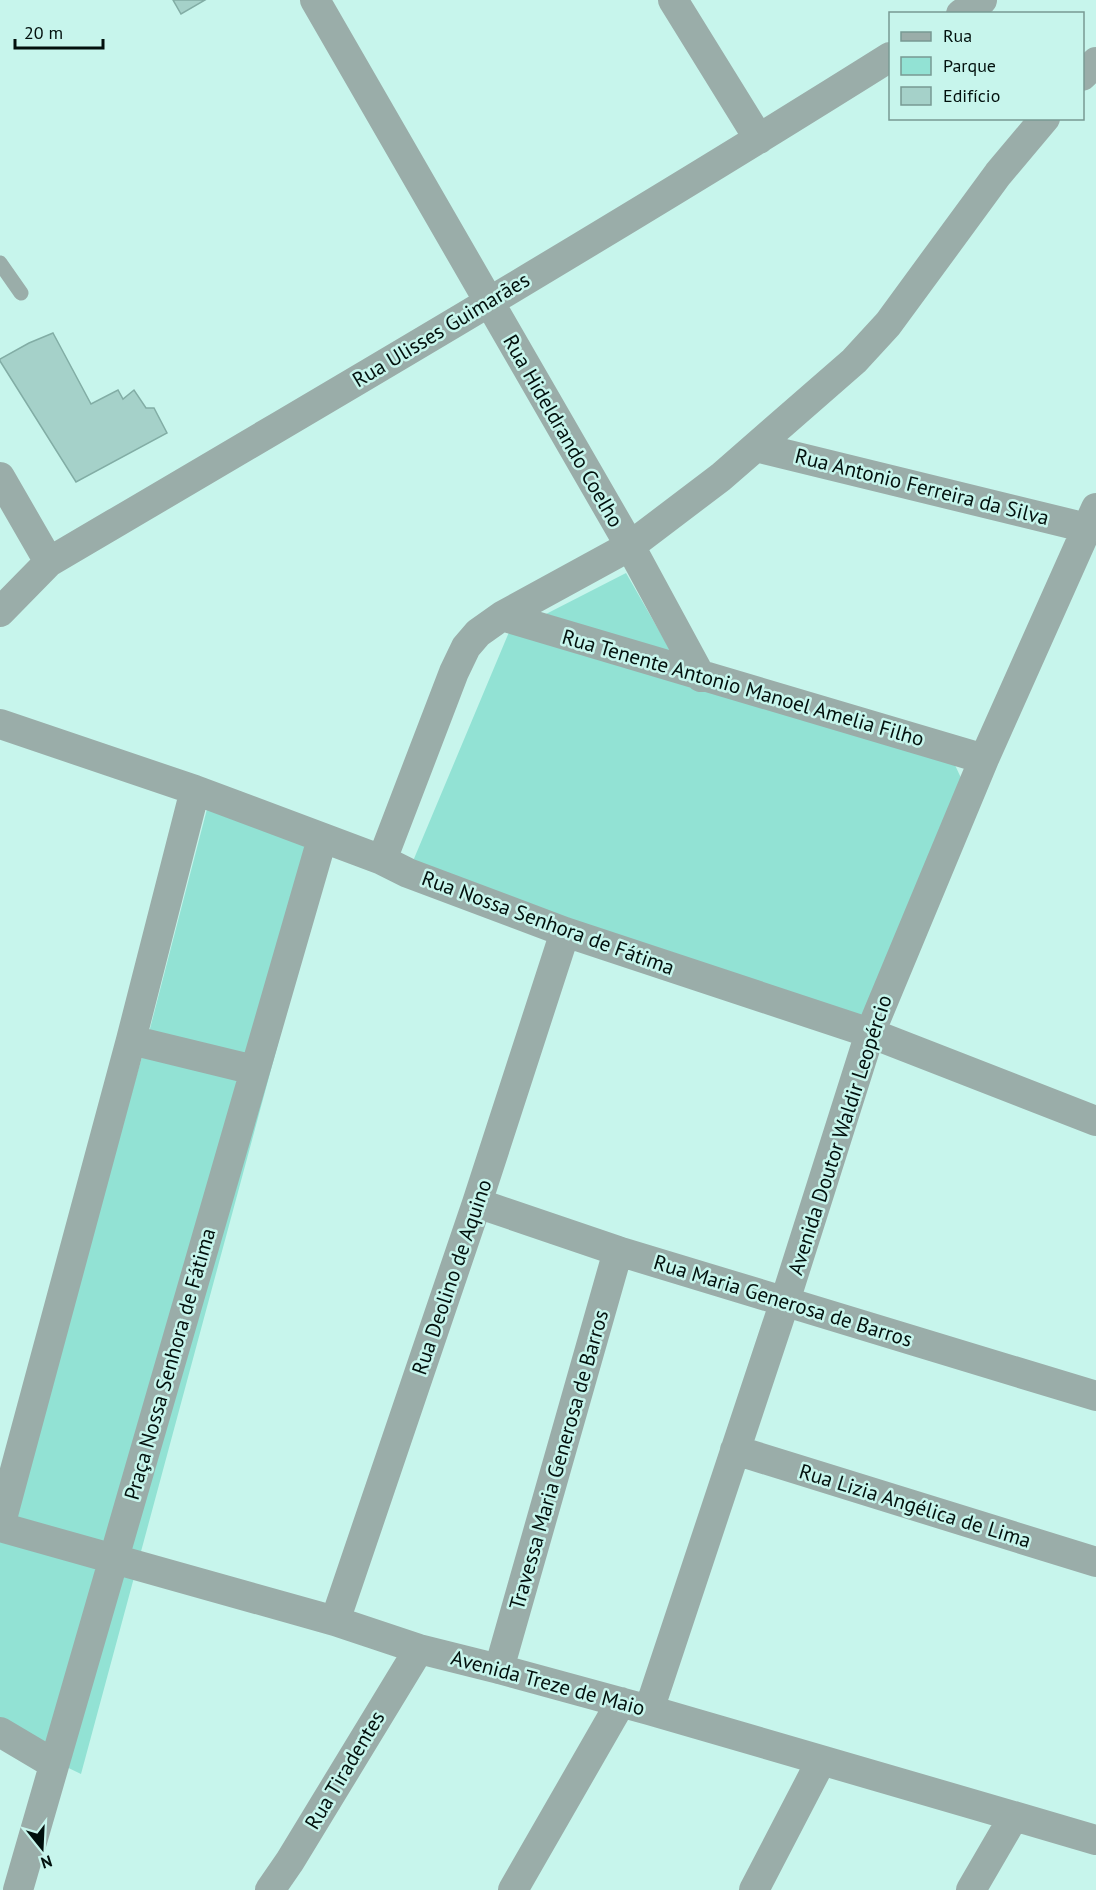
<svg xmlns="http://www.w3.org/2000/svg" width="1096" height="1890" font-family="'PT Sans',sans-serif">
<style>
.green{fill:#92e2d4}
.building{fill:#a5d1c9;stroke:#82ada5;stroke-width:1.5}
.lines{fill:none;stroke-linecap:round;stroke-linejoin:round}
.lane{stroke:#9aada9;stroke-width:15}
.street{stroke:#9aada9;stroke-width:30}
.labels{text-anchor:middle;stroke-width:5;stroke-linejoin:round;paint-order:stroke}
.street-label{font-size:21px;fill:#02100d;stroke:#c7f5ec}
</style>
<rect width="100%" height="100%" fill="#c7f5ec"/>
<!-- green -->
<path class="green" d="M626 573 673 655 546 614Z
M512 625 947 748 969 795 855 1029 408 873Z
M207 809 334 836 81 1774 0 1735V1527L146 1044Z"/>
<!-- building -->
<path class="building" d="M173 0H205L181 14Z
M53 333 91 404 118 390 123 399 134 390 146 408H154L167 433 76 482 0 361V359L29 343Z"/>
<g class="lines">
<!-- lane -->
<path class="lane" d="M0 263 21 293"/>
<!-- street -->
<path class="street" d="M315 0 630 546 701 677
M673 0 759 139
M961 14 982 0
M1082 76 1096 62
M756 447 1087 528
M0 477 49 562
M0 612 49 562C331 396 613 231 890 57
M502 616 984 759
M0 724 195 790 382 860 408 873 565 932 870 1033 1096 1121
M382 860 454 672 466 647 478 633 502 616 630 546 721 477 854 361 888 324 998 174 1045 118
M131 1040 254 1070
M477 1203 618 1251 1096 1396
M735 1450 1096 1562
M0 1526 131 1040 195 790
M0 1527 335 1621 419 1649 499 1669 649 1710 1096 1840
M335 1621 477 1203 565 932
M499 1669 618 1251
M649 1710 785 1301 870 1033 984 759 1096 508
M0 1732 54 1764
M18 1890 322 839
M270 1890 290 1861 419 1649
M513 1890 621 1702
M754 1890 821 1761
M971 1890 1014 1816"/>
</g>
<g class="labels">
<!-- street labels -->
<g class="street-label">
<text transform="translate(441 330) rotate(-31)" y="7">Rua Ulisses Guimarães</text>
<text transform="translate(563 431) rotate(60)" y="7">Rua Hideldrando Coelho</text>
<text transform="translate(922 487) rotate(14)" y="7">Rua Antonio Ferreira da Silva</text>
<text transform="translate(743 688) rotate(16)" y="7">Rua Tenente Antonio Manoel Amelia Filho</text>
<text transform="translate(548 923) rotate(20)" y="7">Rua Nossa Senhora de Fátima</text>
<text transform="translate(840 1135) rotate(-72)" y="7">Avenida Doutor Waldir Leopércio</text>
<text transform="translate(452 1277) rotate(-71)" y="7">Rua Deolino de Aquino</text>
<text transform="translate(783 1301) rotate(17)" y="7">Rua Maria Generosa de Barros</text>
<text transform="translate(170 1364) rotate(-74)" y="7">Praça Nossa Senhora de Fátima</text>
<text transform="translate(559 1460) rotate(-74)" y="7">Travessa Maria Generosa de Barros</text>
<text transform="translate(915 1506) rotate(17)" y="7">Rua Lizia Angélica de Lima</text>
<text transform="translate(548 1683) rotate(15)" y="7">Avenida Treze de Maio</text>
<text transform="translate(345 1770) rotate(-59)" y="7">Rua Tiradentes</text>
</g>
</g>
<!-- legend -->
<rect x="889" y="12" width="195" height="108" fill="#c7f5ec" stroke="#789993" stroke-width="1.5"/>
<rect x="901" y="32" width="30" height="9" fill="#9aada9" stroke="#789993" stroke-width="1.5"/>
<text x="943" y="42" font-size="18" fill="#02100d">Rua</text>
<rect x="901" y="57" width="30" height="18" fill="#92e2d4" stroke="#789993" stroke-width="1.5"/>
<text x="943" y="72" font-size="18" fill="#02100d">Parque</text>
<rect x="901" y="87" width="30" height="18" fill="#a5d1c9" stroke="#789993" stroke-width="1.5"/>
<text x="943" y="102" font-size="18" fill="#02100d">Edifício</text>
<!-- north arrow -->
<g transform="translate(42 1848) rotate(162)" stroke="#c7f5ec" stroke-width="4.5" paint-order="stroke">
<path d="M0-4.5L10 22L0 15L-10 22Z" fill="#02100d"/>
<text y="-9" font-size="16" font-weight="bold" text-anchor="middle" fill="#02100d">N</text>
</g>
<!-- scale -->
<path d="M15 39v9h88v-9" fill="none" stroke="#02100d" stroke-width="3"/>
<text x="24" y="39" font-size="18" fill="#02100d" stroke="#c7f5ec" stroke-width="4.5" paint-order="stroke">20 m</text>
</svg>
